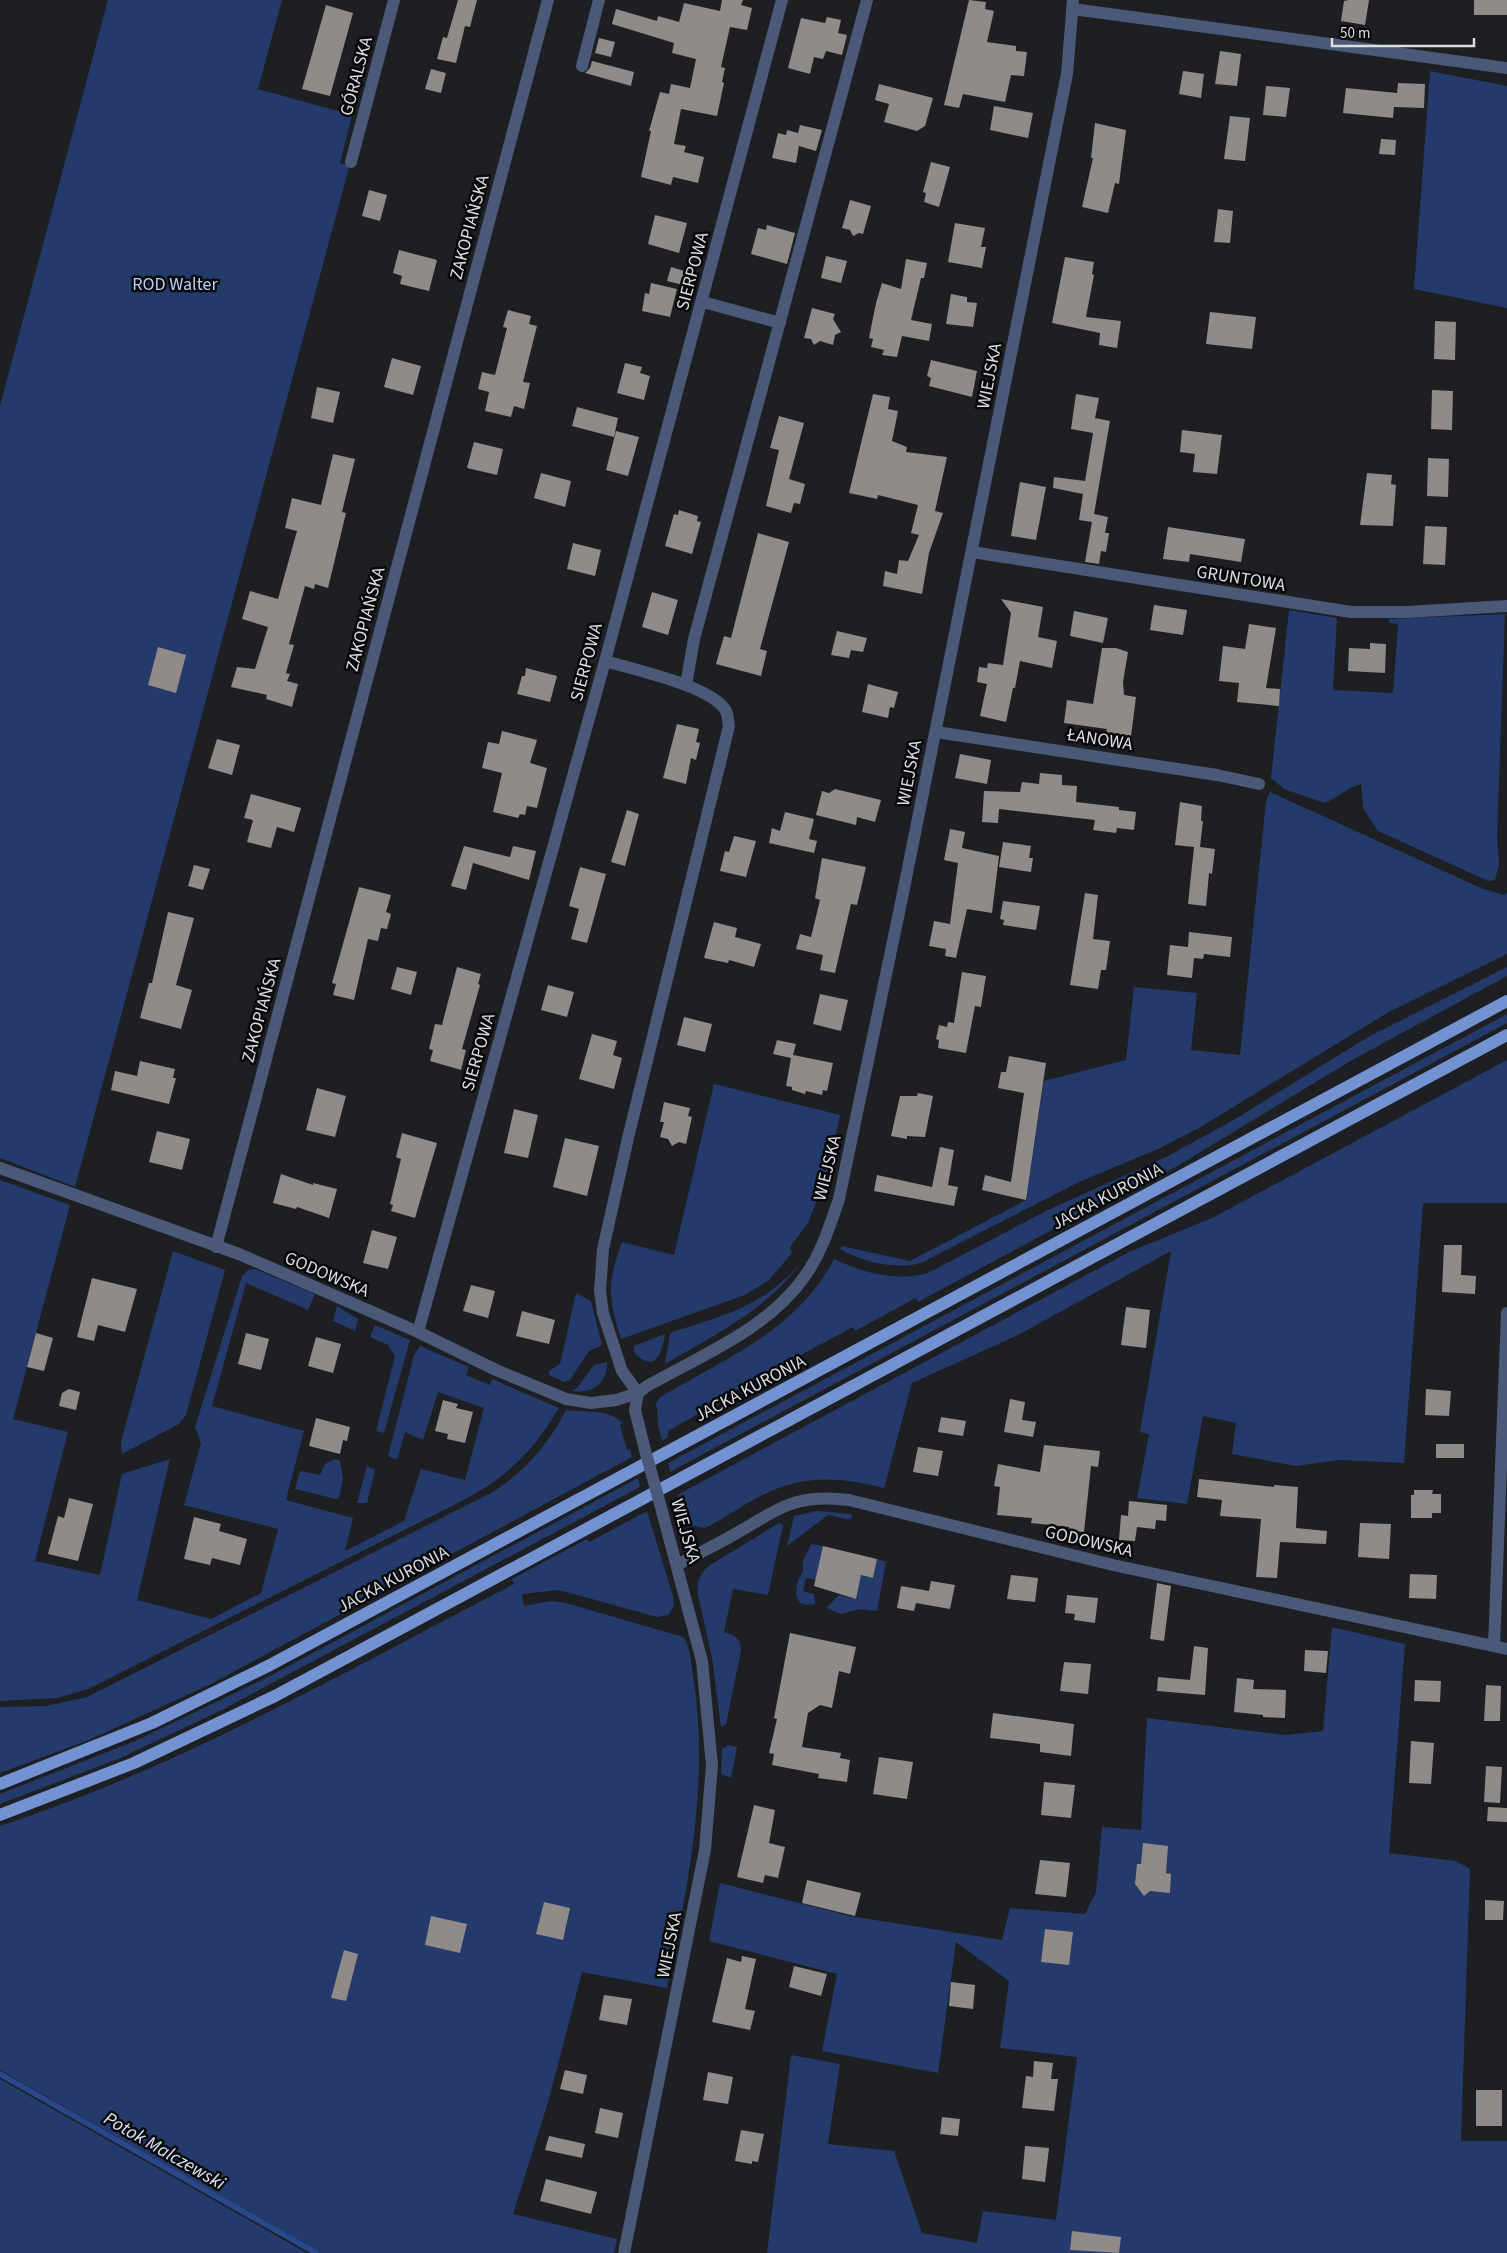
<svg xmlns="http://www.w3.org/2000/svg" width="1507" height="2253" font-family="'Source Sans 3',sans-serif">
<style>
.green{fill:#233a6a}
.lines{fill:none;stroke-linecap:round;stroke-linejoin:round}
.stream{stroke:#28488b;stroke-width:5.5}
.building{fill:#908a89}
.minor{stroke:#495977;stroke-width:12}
.tertiary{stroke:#495977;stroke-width:12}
.primary{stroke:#7292d1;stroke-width:12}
.tertiary-bridge{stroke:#495977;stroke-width:12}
.labels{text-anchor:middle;stroke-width:5;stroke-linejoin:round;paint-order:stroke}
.street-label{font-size:18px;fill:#dddee1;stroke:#08090b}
.park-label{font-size:18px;fill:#b9cef5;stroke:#08090b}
.water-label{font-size:19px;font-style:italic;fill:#d9e4f8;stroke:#08090b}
</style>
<rect width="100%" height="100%" fill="#1d1f23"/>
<!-- green -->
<path class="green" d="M108 0H282L258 89 352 115 340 163 349 165 348 171 75 1187 0 1158V406Z
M1430 71 1507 86V308L1414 289Z
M1289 610 1337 618 1333 690 1393 693 1398 624 1389 623V619L1505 614 1497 837 1499 864 1495 880 1488 881 1378 831 1363 808 1361 784C1347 788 1338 797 1325 803L1284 789 1271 778Z
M1270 792 1481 888 1504 895 1507 892V954L1387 1013 1199 1128 1158 1149 1081 1181 921 1263C894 1270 864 1262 840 1249L842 1246 910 1261 1026 1200 1044 1081 1126 1060 1134 987 1197 993 1191 1050 1240 1055 1266 801Z
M1507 967V976L1354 1059 1174 1168 1134 1189 1132 1187 918 1302 916 1298 855 1331 853 1327 723 1397 719 1402 668 1431V1437L662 1441 658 1425 657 1407 655 1406 659 1398C726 1357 796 1332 834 1259 864 1273 896 1282 928 1273L1048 1210 1168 1156 1237 1118 1368 1037Z
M1507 1014V1023L670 1472 668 1463Z
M1507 1060V1203H1423L1404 1463 1340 1460 1296 1466 1232 1454 1236 1423 1203 1416 1187 1504 1137 1498 1149 1434 1140 1432 1171 1251 1020 1334 912 1383 884 1488C835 1476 800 1474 755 1499 738 1508 722 1520 705 1528L693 1526 682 1513 677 1495 1129 1252 1212 1218Z
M714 1084 840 1115 828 1172 808 1223 790 1247 792 1253 769 1280 745 1295 621 1339C608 1297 607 1283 622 1242L674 1255Z
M0 1180 70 1205 13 1419 68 1432 35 1561 100 1575 122 1474 170 1459 137 1600 211 1619 261 1593 278 1529 184 1505 201 1443 195 1427 242 1276 248 1270 255 1269 315 1294 308 1310 246 1283 212 1406 304 1431 286 1500 353 1518 345 1551 404 1521 421 1469 465 1480 484 1408 438 1392 423 1440 405 1432 397 1460 388 1456 414 1355 420 1346 469 1367 466 1375 490 1385 492 1379 559 1408C533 1452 507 1477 462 1501L88 1689 58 1698 0 1701Z
M173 1251 225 1270 186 1415 179 1424 122 1454 121 1442Z
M800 1264C765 1311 715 1335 665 1364L670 1333C725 1315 760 1308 800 1264Z
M576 1293 591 1301 602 1345 589 1351 570 1380 564 1382 549 1375V1371L560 1364Z
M337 1306 358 1319 355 1331 333 1321Z
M375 1325 410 1340 384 1433 376 1431 395 1356 388 1345 370 1337Z
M665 1334C662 1353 655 1375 634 1352V1346Z
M607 1362C608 1383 592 1395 572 1391L577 1388 594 1365Z
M566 1410C586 1413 607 1408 623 1423L620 1425 627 1450 630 1449 632 1457 211 1684 89 1740 0 1773V1707L46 1706 87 1697 495 1491C526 1469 549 1444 566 1410Z
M335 1459 340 1461 343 1478 339 1498 336 1499 295 1489 300 1471 320 1475 325 1464Z
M367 1466 375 1470 367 1503H357Z
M638 1478 640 1487 220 1711 118 1759 0 1804V1794L135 1741 270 1676Z
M647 1511 673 1596 674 1606 668 1615 657 1617 559 1590 522 1594 524 1606 551 1601 566 1603 683 1637C691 1646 691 1664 693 1676 710 1782 688 1885 667 1988L582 1972 549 2099 513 2214 617 2239 614 2253H320L0 2070V1826C180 1767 346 1671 514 1584L512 1579 587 1539 589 1542Z
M817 1511 852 1514 851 1520 828 1515 787 1546 794 1516Z
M779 1523 783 1525 768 1595 733 1589 724 1632C735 1635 741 1638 741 1651L726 1724 721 1727 712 1658 698 1595C696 1583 700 1573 710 1565Z
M811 1544 823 1546 816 1580 806 1578 803 1591 814 1594 815 1604 806 1605 800 1603 796 1595 797 1583 803 1571V1561Z
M877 1559 886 1562 877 1611 860 1609 841 1614 826 1608 839 1595 856 1599 861 1575 873 1578Z
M1332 1627 1405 1644 1389 1853 1456 1861 1470 1869 1461 2141H1507V2253H767L791 2055 840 2064 828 2144 894 2151 922 2233 977 2243 983 2211 1056 2220 1077 2057 1000 2048 1009 1981 956 1942 938 2073 822 2051 837 1974 709 1941 720 1883 850 1916 1002 1940 1010 1908 1085 1914 1096 1892 1102 1827 1141 1830 1147 1718 1285 1735 1323 1731Z
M729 1745 737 1747 731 1778 721 1774 722 1749Z
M0 2079 307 2253H0Z"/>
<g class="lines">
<!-- stream -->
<path class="stream" d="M0 2074 316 2253"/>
</g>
<!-- building -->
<path class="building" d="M458 0H477L470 27 465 26 456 63 437 59 443 37 447 38Z
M722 0H743L741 5 752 8 747 30 730 27 721 67 725 68 722 82 724 83 717 116 681 109 674 144 686 146 684 152 704 157 698 183 673 177 671 185 641 177 651 131H649L660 92 669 94 671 84 690 88 696 59 672 53 674 43 612 24 616 9 657 21 658 16 679 22 684 3 720 11Z
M969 0 986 2 985 9 994 11 987 42 1016 46V51L1027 52 1024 76 1011 75 1005 102 963 94 959 108 944 105Z
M1348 0H1369L1365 25 1341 21 1344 1Z
M1474 0H1507V15H1474Z
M326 5 353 13 330 96 302 89Z
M827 17 841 20 838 33 847 35 842 55 826 51 823 59 814 57 810 74 788 68 801 18 825 23Z
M599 38 615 42 611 57 595 53Z
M1220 51 1241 54 1237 86 1215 84Z
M592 61 634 72 631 86 585 73 590 68Z
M431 69 446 73 441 93 425 89Z
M1183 71 1204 74 1201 98 1179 94Z
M1398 83 1425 84 1424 108 1394 107 1393 118 1343 113 1346 88 1397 93Z
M879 84 933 98 925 126 917 131 884 122 889 104 875 100Z
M1266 86 1290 88 1286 117 1263 115Z
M994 106 1033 113 1028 138 990 130Z
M1230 116 1250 118 1245 161 1224 159Z
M1095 123 1126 130 1119 184 1115 183 1108 213 1082 207 1093 158H1091Z
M800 125 822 130 816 151 799 146 796 163 772 158 778 133 786 135 787 130 798 133Z
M1381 139 1396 140 1395 155 1379 154Z
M931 162 950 167 939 207 924 202 926 193 923 192Z
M369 190 387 195 380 221 362 216Z
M850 200 871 206 863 234 859 233 853 236 850 230 842 228Z
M1218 209 1233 211 1230 243 1214 242Z
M655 215 687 223 679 253 648 244Z
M955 223 985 228 981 247H986L982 268 948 262Z
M767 225 795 233 787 264 751 254 758 228 766 230Z
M399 250 437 260 429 291 400 284 402 276 393 273Z
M826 256 847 261 841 283 821 278Z
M1065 257 1094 262 1092 274 1094 275 1086 317 1121 321 1117 348 1099 345 1100 333 1052 323Z
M906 259 927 263 924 278H921L911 320 932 324 929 341 902 336 897 357 882 355 884 350 871 347 873 339 869 338 876 303 882 283 901 289Z
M671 267 691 273 687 286 667 281Z
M651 283 677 289 670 317 642 311 645 293 649 294Z
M951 294 967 297V302L977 303 973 327 946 324Z
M812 308 835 314 833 319 841 332 835 335 833 345 820 341 814 345 811 339 804 338Z
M508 310 531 316 529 324 537 326 523 382 530 383 524 409 514 406 511 417 485 411 489 392 478 389 482 372 495 375 507 328 503 327Z
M1210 312 1256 317 1252 349 1206 344Z
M1435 321 1456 322 1455 360 1434 359Z
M392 358 421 366 413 395 384 387Z
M931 360 977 371 972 397 929 386 931 378 927 376Z
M625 363 642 367 640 373 650 376 644 400 617 393Z
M317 387 340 392 333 423 311 418Z
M1432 390 1453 391 1452 430 1431 429Z
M873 394 890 397 888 409 898 411 892 441 907 447 906 452 947 457 935 511 943 513 929 553 922 594 883 586 885 571 897 574 899 560 908 561 919 535 911 533 918 505 878 495 877 499 849 493Z
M1076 394 1099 398 1095 418 1110 421 1094 514 1108 517 1105 533H1109L1106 552 1101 551 1099 564 1085 562 1092 522 1079 520 1083 494 1053 488 1054 477 1085 481 1093 433 1071 429Z
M577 407 618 418 614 437 572 426Z
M779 416 804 423 789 479 805 484 800 504 794 503 791 513 766 506 779 450 770 448Z
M1182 430 1222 435 1217 474 1193 472 1195 454 1180 452Z
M616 431 639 437 628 476 606 470Z
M474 442 503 449 497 475 467 468Z
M333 454 355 459 342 512 346 513 328 588 315 584 314 589 305 586 289 644 294 645 286 673 290 674 287 681 298 684 292 707 266 699 267 695 231 687 237 667 255 669 268 627 242 619 250 591 278 599 297 531 285 528 292 498 321 505Z
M1428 458 1449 459 1448 497 1427 496Z
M541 473 571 481 565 507 534 498Z
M1367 473 1392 475 1391 484 1396 485 1393 526 1360 525Z
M1020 482 1046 487 1036 540 1011 536Z
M679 510 698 516 697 521 701 522 692 554 665 546 674 514 678 515Z
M1425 526 1447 527 1445 565 1423 564Z
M1168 527 1245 539 1241 562 1190 554 1189 562 1163 559Z
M758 533 789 542 760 649 767 651 761 676 716 664 724 636 731 638Z
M573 543 601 550 595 576 567 569Z
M652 592 678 600 668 635 642 627Z
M1001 599 1043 607 1038 637 1057 641 1052 668 1020 661 1015 688H1013L1006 722 980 716 987 684 977 682 979 667 987 668 988 663 1003 665 1011 613Z
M1154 605 1187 610 1183 635 1150 630Z
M1074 611 1108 618 1103 643 1070 636Z
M1249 624 1276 628 1266 688 1280 689 1279 706 1237 702 1239 683 1219 681 1223 646 1245 649Z
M837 631 867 638 863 652 851 650 849 658 831 655Z
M1370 643 1386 644 1385 673 1348 671 1349 648 1370 649Z
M158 647 186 655 176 693 148 685Z
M1102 648H1116L1128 652 1123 682 1124 695 1136 697 1131 736 1106 733 1107 729 1064 723 1067 700 1093 704Z
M526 668 557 676 550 702 517 694 522 676H525Z
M868 684 898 692 894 708 890 707 888 718 862 712Z
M677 724 699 729 696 742 700 743 696 760 691 758 686 784 663 778Z
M502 731 537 740 530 763 547 768 537 808 527 806 525 815 520 814 518 818 493 812 502 773 482 768 488 742 499 744Z
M217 739 240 745 232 775 208 768Z
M960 754 991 760 987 784 955 778Z
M1040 773 1062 775V785L1077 786 1076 802 1119 807V810L1136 812 1134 830 1117 828 1116 833 1093 830 1095 820 999 809 998 823 982 822 984 791 1020 792 1022 782 1039 784Z
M835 789 881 800 875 822 857 817 856 825 816 815 822 791 829 793Z
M251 794 301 808 294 832 277 827 271 848 247 842 253 820 244 818Z
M1180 802 1202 806 1201 821H1203L1200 847 1215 849 1212 874 1209 873 1206 906 1188 904 1194 847 1175 845Z
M627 810 639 814 625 866 611 862Z
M785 812 814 819 809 839 817 841 814 853 769 843 772 828 780 831Z
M950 829 965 832 962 848 999 856 992 913 967 909 956 958 945 956 946 949 929 946 934 921 950 924 958 863 944 860Z
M734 836 756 841 746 877 720 871 725 851 729 852Z
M1003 842 1031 846 1029 858H1033L1031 872 999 867Z
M464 846 510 857 513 846 536 851 529 880 473 863 466 890 451 886Z
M822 858 866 867 857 905 851 904 835 973 820 970 823 955 796 949 800 934 811 937 820 900 815 898Z
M194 865 210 869 203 890 188 886Z
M580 867 606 874 587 943 571 939 579 909 569 906Z
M359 887 391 895 386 912 391 914 387 929 381 928 378 941 368 939 354 1000 333 995 336 984 332 983Z
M1085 893 1098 895 1093 939 1110 941 1106 970H1101L1098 989 1070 985Z
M1003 901 1040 906 1036 930 1003 925 1004 920 1000 919Z
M168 912 194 918 176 985 192 990 181 1029 140 1018 149 983H152Z
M714 922 737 928 735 937 761 944 754 967 729 960 728 963 704 958Z
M1189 932 1232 937 1230 957 1204 954 1203 959 1194 958 1192 978 1167 975 1170 945 1188 947Z
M397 967 417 972 411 995 391 989Z
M457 967 481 974 478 984 480 985 462 1049 466 1050 461 1070 430 1061 433 1050 429 1049 435 1024 442 1025Z
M962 972 986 976 981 1007 975 1006 966 1053 938 1048 939 1040 936 1039 939 1025 947 1027 948 1022 954 1023Z
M548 985 574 992 567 1017 541 1010Z
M820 994 848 1000 841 1031 813 1024Z
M684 1017 712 1024 705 1052 677 1045Z
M592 1034 617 1041 613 1055 622 1058 614 1089 579 1079Z
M777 1040 796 1044 793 1055 833 1063 827 1091 823 1090 822 1095 806 1091 805 1094 792 1090V1087L786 1086 791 1058 773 1054Z
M1009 1056 1046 1063 1026 1200 982 1190 985 1175 1011 1182 1024 1093 998 1088 1001 1072H1006Z
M140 1061 175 1069 173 1078H176L169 1104 111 1090 115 1071 137 1076Z
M317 1088 346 1096 335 1137 306 1130Z
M918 1093 933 1096 925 1137 907 1136V1139L891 1136 900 1096H917Z
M664 1102 690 1108 688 1116 692 1117 686 1144 679 1142 672 1146 668 1139 660 1137 664 1122H660Z
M514 1109 538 1115 528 1158 504 1153Z
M157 1131 190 1139 182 1170 149 1162Z
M402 1133 437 1143 415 1218 391 1211 393 1205 390 1204 401 1159 396 1157Z
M565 1138 599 1146 587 1196 553 1187Z
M940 1147 954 1150 948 1185 958 1187 954 1206 874 1191 877 1175 932 1187Z
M281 1174 313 1185V1183L337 1189 329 1218 297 1207 296 1209 273 1203Z
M372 1230 397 1237 388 1269 363 1263Z
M1444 1245H1462L1461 1275 1476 1276 1475 1294 1442 1292Z
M92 1278 137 1289 125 1332 98 1325 94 1341 77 1337Z
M471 1285 495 1291 488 1318 463 1311Z
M1126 1307 1150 1310 1146 1348 1121 1345Z
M522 1311 555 1320 549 1344 516 1336Z
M36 1333 53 1338 44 1371 27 1367Z
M246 1333 269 1339 261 1370 238 1364Z
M316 1337 341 1344 333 1373 308 1366Z
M69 1389 80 1392 76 1410 59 1406 62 1393Z
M1426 1389 1451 1391 1449 1416 1425 1415Z
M1010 1399 1025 1402 1022 1420 1036 1422 1033 1437 1004 1432Z
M443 1400 458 1404 456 1408 473 1412 465 1443 447 1439 448 1434 435 1431Z
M941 1417 966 1421 963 1436 938 1432Z
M316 1418 350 1427 347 1441 343 1440 340 1454 309 1446Z
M1436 1444H1464V1458H1436Z
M1044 1445 1100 1451 1098 1467 1091 1466 1084 1532 1069 1531V1527L1031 1523 1032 1518 997 1515 1000 1487 994 1486 998 1464 1040 1472Z
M918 1447 943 1451 938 1476 913 1472Z
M1199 1479 1274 1487V1485L1298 1487 1296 1528 1327 1531 1326 1544 1280 1542 1277 1578 1256 1577 1261 1519 1220 1516 1222 1500 1197 1497Z
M1414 1490H1433L1432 1494H1441V1513H1432V1518H1411V1495H1414Z
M69 1498 93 1504 78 1561 48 1554 58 1516 64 1518Z
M1129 1501 1167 1505 1166 1521 1156 1520 1155 1529 1137 1527 1135 1541 1119 1540 1121 1515 1128 1516Z
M194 1517 221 1524 219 1531 247 1539 240 1565 212 1558 210 1565 184 1559Z
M1360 1523 1391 1524 1389 1559 1358 1557Z
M823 1546 877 1559 873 1578 861 1575 856 1599 814 1586Z
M1410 1574 1437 1575 1436 1599 1409 1598Z
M1011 1575 1038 1578 1035 1602 1007 1599Z
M931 1581 955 1585 950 1609 916 1603 914 1611 897 1608 901 1586 929 1591Z
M1157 1583 1171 1586 1164 1641 1150 1639Z
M1067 1595 1098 1598 1095 1623 1074 1620 1075 1614 1065 1613Z
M790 1633 856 1647 850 1674 839 1671 832 1708 820 1705 808 1713 802 1747 841 1753 840 1758 850 1760 847 1782 818 1778 819 1774 772 1765 774 1754 769 1753 777 1719 774 1718Z
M1194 1646 1208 1648 1205 1695 1157 1691 1158 1677 1190 1680Z
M1305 1650 1328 1651 1326 1673 1304 1671Z
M1064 1662 1091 1664 1088 1694 1060 1691Z
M1237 1678 1254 1680 1253 1689 1286 1690 1285 1718 1263 1717V1715L1234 1712Z
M1415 1680 1441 1681 1440 1702 1414 1701Z
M1486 1685 1501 1686 1500 1721H1484Z
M993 1713 1074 1724 1071 1756 1040 1752V1744L990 1738Z
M1411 1741 1434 1743 1431 1784 1409 1783Z
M879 1757 913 1762 907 1799 873 1794Z
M1486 1766 1502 1767 1500 1803 1484 1802Z
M1044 1782 1075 1785 1071 1818 1041 1815Z
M754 1805 775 1810 769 1843 785 1847 778 1878 765 1875 763 1883 737 1877Z
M1488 1807 1507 1808V1822L1487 1821Z
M1143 1843 1168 1846 1166 1873 1171 1874 1170 1893 1150 1891 1144 1896 1135 1884 1137 1864H1141Z
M1040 1860 1070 1863 1066 1897 1035 1894Z
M807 1880 861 1893 855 1916 802 1903Z
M1485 1900 1504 1901 1503 1920H1485Z
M544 1902 570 1908 563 1940 536 1934Z
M431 1916 467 1924 460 1953 425 1945Z
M1045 1929 1073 1932 1069 1965 1041 1962Z
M344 1950 358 1954 346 2001 331 1998Z
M742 1956 756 1959 745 2009 755 2011 750 2030 712 2022 727 1958 741 1962Z
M794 1966 827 1974 821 1996 789 1987Z
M951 1982 975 1985 973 2009 949 2006Z
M604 1995 632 1999 627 2025 599 2020Z
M1034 2061 1053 2063 1051 2079H1058L1054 2111 1022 2108 1026 2076 1033 2077Z
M565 2070 587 2075 583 2094 560 2089Z
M708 2072 733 2077 728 2104 703 2100Z
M1476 2090H1502V2126H1476Z
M600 2108 623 2113 618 2138 595 2133Z
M942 2117 960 2119 958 2136 940 2134Z
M741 2130 764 2134 758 2162 752 2161V2164L735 2161Z
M549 2136 585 2144 582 2158 545 2150Z
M1025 2146 1049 2148 1045 2182 1022 2179Z
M546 2179 597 2192 591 2214 540 2201Z
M1072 2231 1121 2237 1119 2253 1070 2250Z"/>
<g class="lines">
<!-- minor -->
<path class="minor" d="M1073 9 1507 68
M582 66 599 0
M351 162 394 0
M703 302 780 323
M972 552 1351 612H1407L1507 606
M686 685 694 639 867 0
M936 732 1217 775 1259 784
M0 1168 239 1254 418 1332 496 1370 566 1399 591 1403 616 1400 638 1393 622 1371 603 1313 600 1291 603 1249 628 1138 729 726C728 721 728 715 726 711 712 686 632 669 605 661
M216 1247 548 0
M418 1332 605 661 782 0
M1494 1646 1507 1313"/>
<!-- tertiary -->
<path class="tertiary" d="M645 1450 635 1410 638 1393 647 1386C702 1355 768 1329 805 1276 822 1252 830 1225 839 1199L901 903 1067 74 1073 0
M677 1565C697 1554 716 1545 735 1534 779 1509 795 1493 849 1500L1113 1565 1507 1649
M624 2253 705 1850 712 1765 702 1661 660 1504"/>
<!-- primary -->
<path class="primary" d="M0 1784 152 1723 270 1665 1507 1001
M0 1815 134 1763 275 1696 1507 1035"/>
<!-- tertiary-bridge -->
<path class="tertiary-bridge" d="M645 1450 660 1504"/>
</g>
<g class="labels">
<!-- street labels -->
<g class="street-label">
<text transform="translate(356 76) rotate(-75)" y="6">GÓRALSKA</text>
<text transform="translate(469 227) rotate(-75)" y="6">ZAKOPIAŃSKA</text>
<text transform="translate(692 271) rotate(-75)" y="6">SIERPOWA</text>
<text transform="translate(989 376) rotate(-79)" y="6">WIEJSKA</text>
<text transform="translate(1241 578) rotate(9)" y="6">GRUNTOWA</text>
<text transform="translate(365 619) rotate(-75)" y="6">ZAKOPIAŃSKA</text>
<text transform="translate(586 662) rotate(-75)" y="6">SIERPOWA</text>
<text transform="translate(1100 739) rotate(9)" y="6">ŁANOWA</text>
<text transform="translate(909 773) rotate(-79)" y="6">WIEJSKA</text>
<text transform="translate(261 1010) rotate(-75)" y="6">ZAKOPIAŃSKA</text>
<text transform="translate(478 1052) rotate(-74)" y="6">SIERPOWA</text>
<text transform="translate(827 1168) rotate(-76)" y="6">WIEJSKA</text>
<text transform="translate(1107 1196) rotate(-28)" y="6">JACKA KURONIA</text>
<text transform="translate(327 1274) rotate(23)" y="6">GODOWSKA</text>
<text transform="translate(750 1388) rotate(-28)" y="6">JACKA KURONIA</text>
<text transform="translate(686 1531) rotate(74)" y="6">WIEJSKA</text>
<text transform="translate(1089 1541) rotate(13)" y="6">GODOWSKA</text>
<text transform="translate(393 1579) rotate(-28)" y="6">JACKA KURONIA</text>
<text transform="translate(669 1945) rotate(-79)" y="6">WIEJSKA</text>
</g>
<!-- park labels -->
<g class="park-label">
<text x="175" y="290">ROD Walter</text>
</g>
<!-- water labels -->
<g class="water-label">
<text transform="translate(165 2150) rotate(30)" y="7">Potok Malczewski</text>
</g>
</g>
<!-- scale -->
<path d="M1332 38v8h142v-8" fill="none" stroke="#dddee1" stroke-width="2.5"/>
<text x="1340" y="38" font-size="15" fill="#dddee1" stroke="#08090b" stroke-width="4" paint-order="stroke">50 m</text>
</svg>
